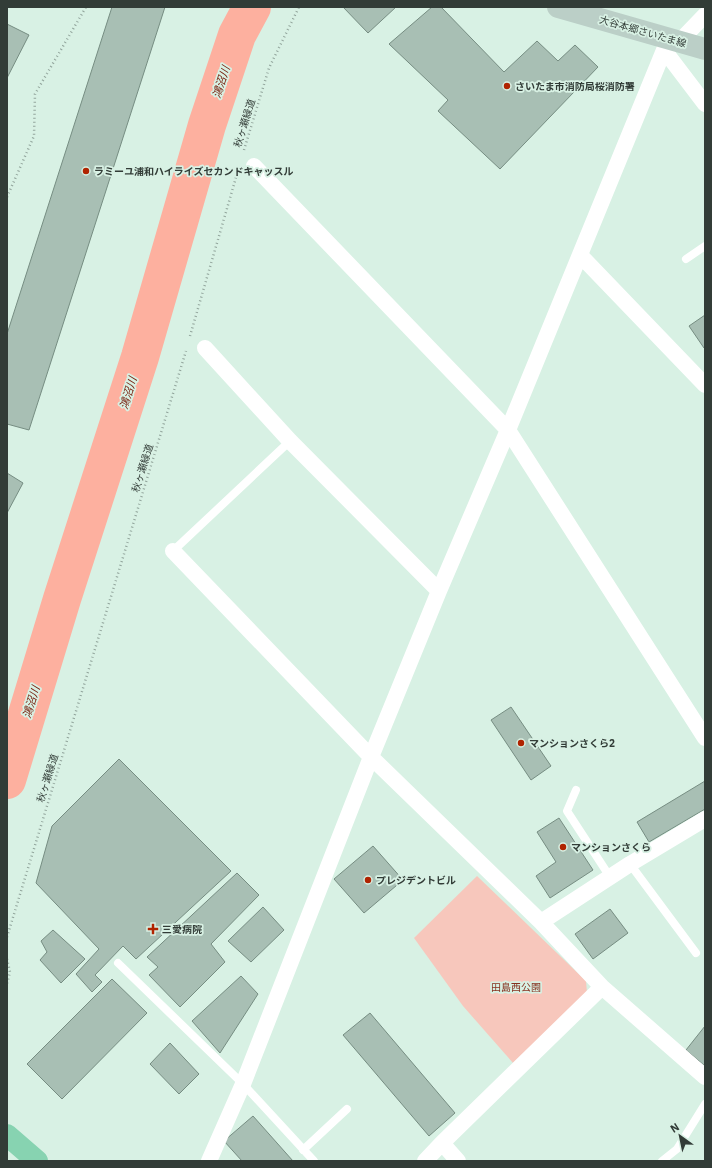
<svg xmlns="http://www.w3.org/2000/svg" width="712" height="1168" font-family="'IBM Plex Sans','Noto Sans JP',sans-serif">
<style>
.green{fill:#f7c7bc}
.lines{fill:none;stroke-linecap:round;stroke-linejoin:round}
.river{stroke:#fdb09f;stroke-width:38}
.building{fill:#a8bfb4;stroke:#768d82}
.path{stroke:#92a59c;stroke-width:2.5;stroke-dasharray:1 3;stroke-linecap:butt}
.lane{stroke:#fff;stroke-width:8}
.street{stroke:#fff;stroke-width:16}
.secondary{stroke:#bbcfc7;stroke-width:22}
.highway{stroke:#87d3b1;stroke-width:22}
.poi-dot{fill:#b02301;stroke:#d8f1e4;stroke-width:1.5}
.labels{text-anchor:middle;stroke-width:3.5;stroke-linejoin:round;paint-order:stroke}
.street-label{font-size:10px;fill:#323c37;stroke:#d8f1e4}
.poi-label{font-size:10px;font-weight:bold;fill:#323c37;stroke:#d8f1e4;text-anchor:start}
.park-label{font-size:10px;fill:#862f1d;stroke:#d8f1e4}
.water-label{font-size:11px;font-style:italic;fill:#792211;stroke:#d8f1e4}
</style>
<rect width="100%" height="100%" fill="#d8f1e4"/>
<!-- green -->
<path class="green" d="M477 876 586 981 587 993 513 1063 463 1006 414 938Z"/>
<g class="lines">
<!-- river -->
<path class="river" d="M7 780 62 599 140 357 207 125 237 35 252 7"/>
</g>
<!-- building -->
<path class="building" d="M112 7H165L29 430 7 424V334Z
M343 7H396L368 33Z
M432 7H441L504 72 537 41 558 61 575 45 598 67 500 169 438 111 448 100 389 44Z
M7 24 29 35 7 78Z
M705 315V347L704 348 689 326Z
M7 473 23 483 7 513Z
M511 707 551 766 531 780 491 720Z
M119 759 231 871 136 959 123 946 95 975 102 982 92 992 76 974 99 949 36 883 52 826Z
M705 781V809L649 842 637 822Z
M559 818 593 870 550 898 536 876 556 862 537 832Z
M373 846 403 880 364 913 334 879Z
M237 873 259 895 211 944 225 962 180 1007 149 975 158 967 147 957Z
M263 907 284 930 251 962 228 941Z
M610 909 628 933 593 959 575 934Z
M53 930 85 959 61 983 40 960 47 952 41 941Z
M241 976 258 994 220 1053 192 1021Z
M112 979 147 1013 62 1099 27 1064Z
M370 1013 455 1113 429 1136 343 1035Z
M705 1026V1066L686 1050Z
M170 1043 199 1074 179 1094 150 1064Z
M253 1116 293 1161H242L224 1141Z"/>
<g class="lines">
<!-- path -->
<path class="path" d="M244 150 269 68 299 7
M7 197 34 136 35 94 86 7
M190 336 237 174
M7 937 186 351
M7 959 10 972 7 984"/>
<!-- lane -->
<path class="lane" d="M686 259 705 246
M173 551 290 441
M576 790 567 811 610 877
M630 864 696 953
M118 963 243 1084 314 1161
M303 1150 347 1109
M662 1161 677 1149 705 1104"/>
<!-- street -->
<path class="street" d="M679 42 705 15
M664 50 705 104
M254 166 508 430 705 738
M580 255 705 385
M205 348 290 441 439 591
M173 551 371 757 541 922 602 987 705 1077
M541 922 630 864 705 819
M209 1161 243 1084 371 757 439 591 508 430 664 50 667 39
M425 1161 442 1143
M458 1161 442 1143 602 987"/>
<!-- secondary -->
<path class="secondary" d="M558 7 705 49"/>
<!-- highway -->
<path class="highway" d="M7 1135 37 1161"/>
</g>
<!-- markers -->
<g class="poi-dot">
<circle cx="507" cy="86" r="4"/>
<circle cx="86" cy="171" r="4"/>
<circle cx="521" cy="743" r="4"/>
<circle cx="563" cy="847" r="4"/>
<circle cx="368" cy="880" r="4"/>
<path d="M151 923h4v4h4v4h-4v4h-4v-4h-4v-4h4z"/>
</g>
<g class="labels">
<!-- street labels -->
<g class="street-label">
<text transform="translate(643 31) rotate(16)" y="4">大谷本郷さいたま線</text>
<text transform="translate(244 123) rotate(-73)" y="4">秋ヶ瀬緑道</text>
<text transform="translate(142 468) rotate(-73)" y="4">秋ヶ瀬緑道</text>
<text transform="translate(47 778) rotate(-73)" y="4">秋ヶ瀬緑道</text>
</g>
<!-- poi labels -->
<g class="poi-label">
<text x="515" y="90">さいたま市消防局桜消防署</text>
<text x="94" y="175">ラミーユ浦和ハイライズセカンドキャッスル</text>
<text x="529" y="747">マンションさくら2</text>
<text x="571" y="851">マンションさくら</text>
<text x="376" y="884">プレジデントビル</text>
<text x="162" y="933">三愛病院</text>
</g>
<!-- park labels -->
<g class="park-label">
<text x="516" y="991">田島西公園</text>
</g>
<!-- water labels -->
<g class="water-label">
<text transform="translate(221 82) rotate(-72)" y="4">鴻沼川</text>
<text transform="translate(128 393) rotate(-73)" y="4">鴻沼川</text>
<text transform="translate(31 702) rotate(-73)" y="4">鴻沼川</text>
</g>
</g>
<!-- border -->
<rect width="712" height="1168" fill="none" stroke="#323c37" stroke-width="16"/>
<!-- north arrow -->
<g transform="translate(680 1136) rotate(327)" stroke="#d8f1e4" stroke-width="3" paint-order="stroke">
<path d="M0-3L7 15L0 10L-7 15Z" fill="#323c37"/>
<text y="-6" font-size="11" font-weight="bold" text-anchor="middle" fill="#323c37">N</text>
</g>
</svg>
